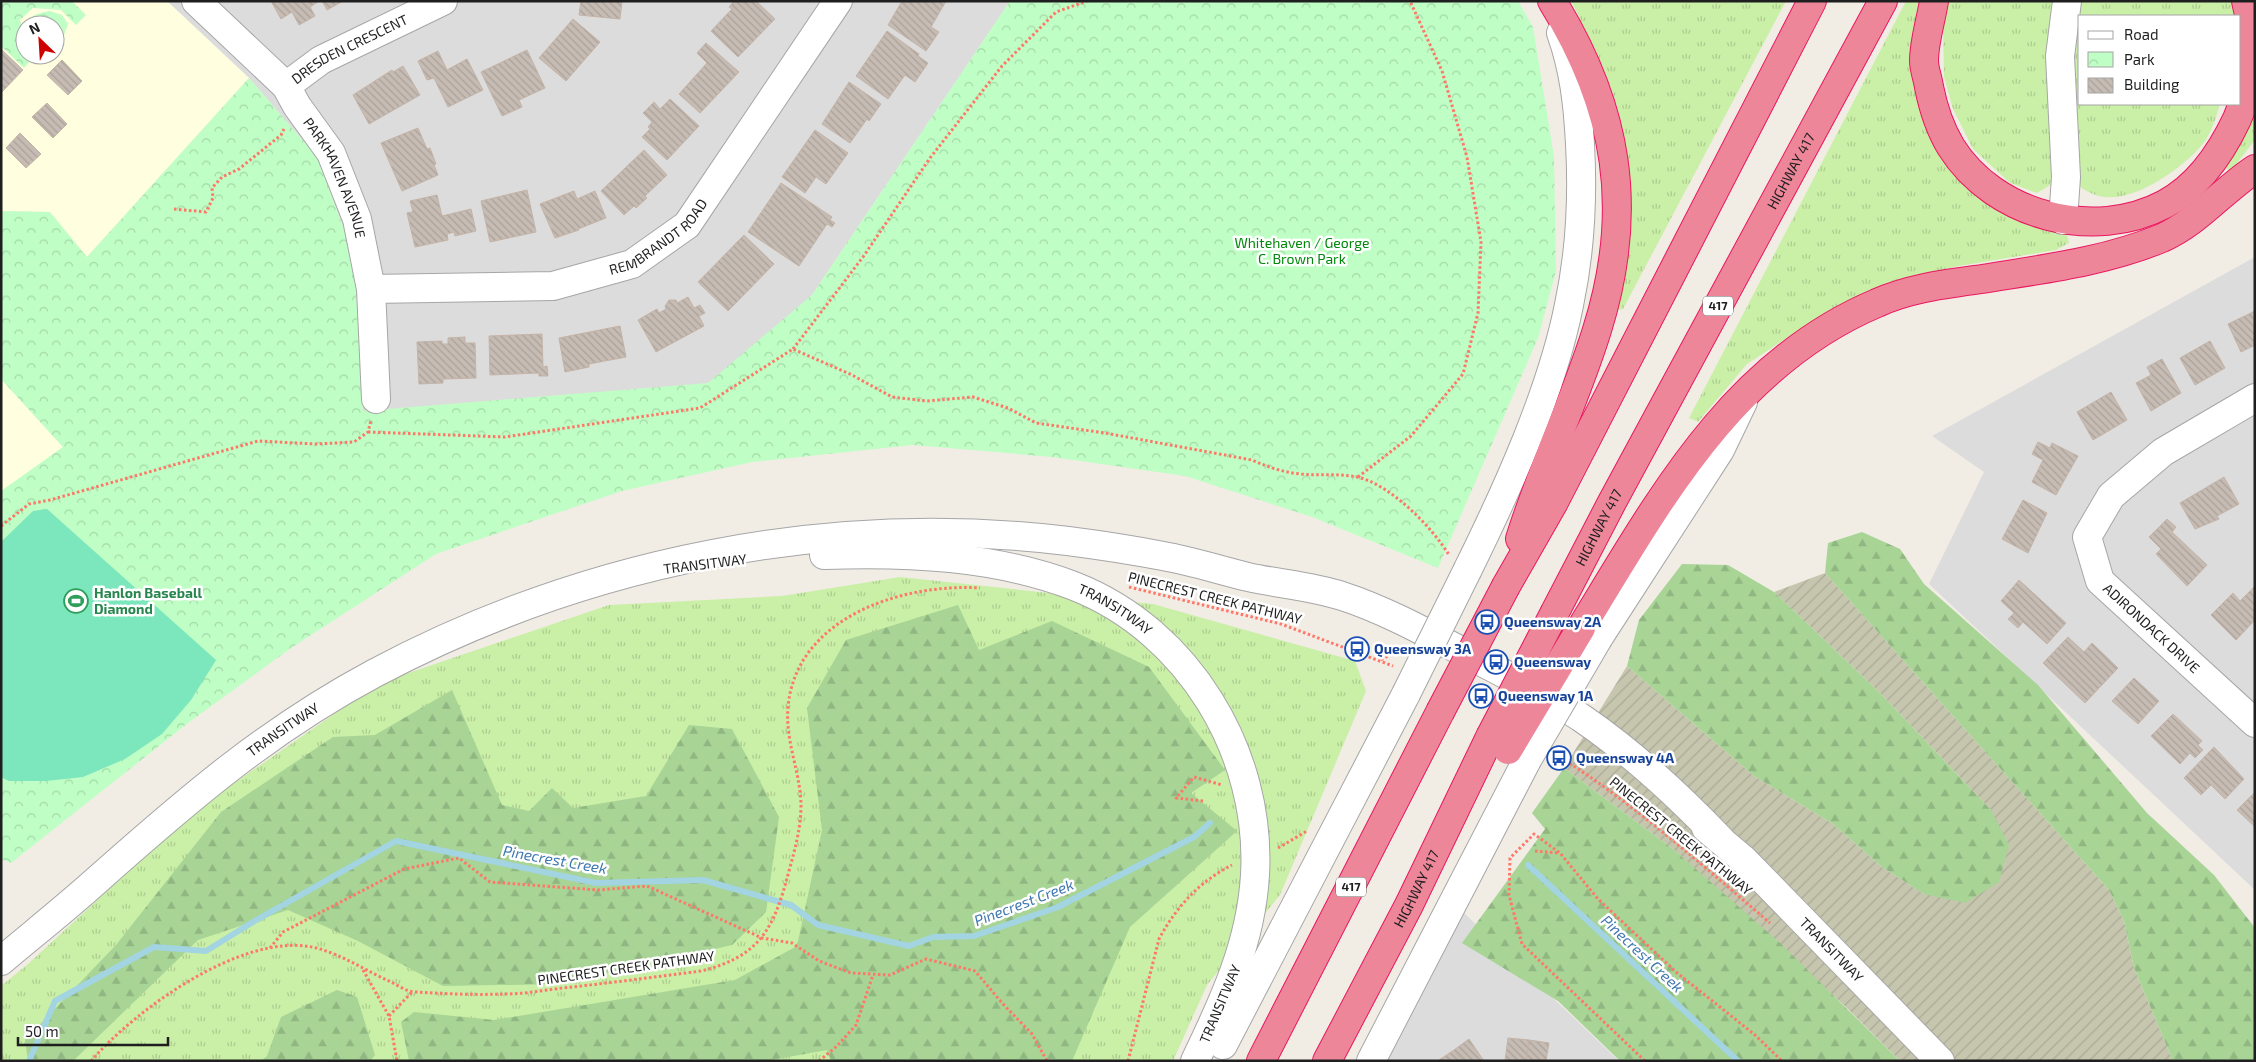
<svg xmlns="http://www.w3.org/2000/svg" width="2256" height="1062" font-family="'Exo 2',sans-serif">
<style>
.residential{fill:#dddcdc}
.education{fill:#ffffe0;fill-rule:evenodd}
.construction{fill:url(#construction-furrows)}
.grass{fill:url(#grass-tufts)}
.forest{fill:url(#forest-firs)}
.park{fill:url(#park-crowns)}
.pitch{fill:#7ce6bd}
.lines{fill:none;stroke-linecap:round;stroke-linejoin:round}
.stream{stroke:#a2d4e2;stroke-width:6}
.building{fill:url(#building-back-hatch);stroke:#c4b3a6}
.minor-casing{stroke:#a6a6a6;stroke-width:30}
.highway-casing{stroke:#ea175f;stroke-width:30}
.path{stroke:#ff7768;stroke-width:3;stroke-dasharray:2.5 2.5;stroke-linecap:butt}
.minor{stroke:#fff;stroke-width:28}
.highway{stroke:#ee869a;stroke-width:28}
.minor-bridge-casing{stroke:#a6a6a6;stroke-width:30;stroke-linecap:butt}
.highway-bridge-casing{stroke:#ea175f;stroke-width:30;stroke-linecap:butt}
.minor-bridge{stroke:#fff;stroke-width:28}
.highway-bridge{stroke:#ee869a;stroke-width:28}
.labels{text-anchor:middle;stroke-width:5;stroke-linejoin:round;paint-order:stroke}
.shield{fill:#fff;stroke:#626262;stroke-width:1}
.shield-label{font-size:12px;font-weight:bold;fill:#1f1f1f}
.street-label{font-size:14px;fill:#1f1f1f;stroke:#fff}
.park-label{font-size:14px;fill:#02890d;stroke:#fff}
.leisure-label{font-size:14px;font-weight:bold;fill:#27864d;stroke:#fff;text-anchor:start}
.transit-label{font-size:14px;font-weight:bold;fill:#164399;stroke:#fff;text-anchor:start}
.water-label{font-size:15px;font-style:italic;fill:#4078b0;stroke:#fff}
</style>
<defs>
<pattern id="construction-furrows" width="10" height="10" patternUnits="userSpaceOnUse" patternTransform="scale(1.25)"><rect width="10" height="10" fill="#c6c6af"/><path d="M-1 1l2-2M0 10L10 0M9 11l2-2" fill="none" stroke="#aaaa96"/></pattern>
<pattern id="grass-tufts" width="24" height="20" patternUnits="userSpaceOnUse" patternTransform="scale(1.25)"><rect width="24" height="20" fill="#caefa7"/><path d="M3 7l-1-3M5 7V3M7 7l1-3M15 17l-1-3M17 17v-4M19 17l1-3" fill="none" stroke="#adcc8f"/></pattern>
<pattern id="forest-firs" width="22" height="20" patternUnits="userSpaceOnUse" patternTransform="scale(1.25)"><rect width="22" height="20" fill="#a8d496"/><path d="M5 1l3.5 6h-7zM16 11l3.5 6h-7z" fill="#90b681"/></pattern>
<pattern id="park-crowns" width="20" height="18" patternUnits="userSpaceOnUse" patternTransform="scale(1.25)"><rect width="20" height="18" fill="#bffec4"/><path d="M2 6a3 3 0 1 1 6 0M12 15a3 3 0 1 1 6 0" fill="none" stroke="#a4d9a8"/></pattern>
<pattern id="building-back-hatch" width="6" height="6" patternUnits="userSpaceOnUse" patternTransform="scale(1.25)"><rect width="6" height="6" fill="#c6bcb4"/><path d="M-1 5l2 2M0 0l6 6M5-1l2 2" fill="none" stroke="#aaa19a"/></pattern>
</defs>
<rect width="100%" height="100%" fill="#f1ede5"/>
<!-- residential -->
<path class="residential" d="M167 1H1010L812 295 746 357 708 383 652 397 363 411 354 257 318 158 249 78Z
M2255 257V890L1929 584 1984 472 1932 436Z
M1463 912 1619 1061H1385Z"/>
<!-- education -->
<path class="education" d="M1 1H167L249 78 86 258 50 212 1 211ZM25 25H55V55H25Z
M1 379 63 447 1 494Z"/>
<!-- construction -->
<path class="construction" d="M1825 573 2109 890 2124 921 2134 968 2173 1061H1900L1848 1009 1673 849 1564 768 1627 666 1754 776 1833 824 1882 867 1924 894 1991 810 1881 694 1774 592Z"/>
<!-- grass -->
<path class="grass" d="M1571 1H1786L1623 309 1615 311C1619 294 1625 276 1627 259 1634 215 1631 164 1621 121 1611 79 1590 39 1571 1Z
M1906 1H1922L1921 108 2030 223 2050 231 2066 230 2069 243 2056 250 1953 267 1857 298 1802 328 1747 364 1698 422 1689 418Z
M1948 1H2055L2060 179 2037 193 2010 183 1973 149 1953 109 1944 77 1943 27Z
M2076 1H2232L2233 3 2234 16H2080V104H2220C2216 118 2211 134 2202 145 2181 170 2126 209 2093 194 2089 192 2083 190 2080 186 2061 159 2074 39 2076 1Z
M2255 105V140L2230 172 2221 162Z
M900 577 1153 604 1355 661 1366 691 1280 895 1207 985 1173 1061H1V986L28 964 194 811 379 683 609 605 782 596Z"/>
<!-- forest -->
<path class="forest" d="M1862 532 1900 549 1924 584 2038 685 2147 813 2214 875 2255 928V1061H2173L2134 968 2124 921 2109 890 1825 573 1828 543Z
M1682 564 1728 565 1774 592 1881 694 1991 810 2009 845 1999 882 1965 903 1924 894 1882 867 1833 824 1754 776 1627 666 1639 620Z
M958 605 979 650 1052 621 1149 667 1225 770 1191 793 1237 831 1130 927 1072 1061H831L827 1050 766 1061H409L401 1022 414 1012 494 1020 735 980 797 946 822 830 807 708 846 640Z
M452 690 502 805 529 811 552 788 573 808 646 796 689 725 732 729 779 817 766 912 732 945 561 984 443 986 358 941 288 910 198 940 73 1061H28L25 1040 116 945 221 812 333 737 375 735Z
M1564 768 1673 849 1781 944 1900 1061H1620L1558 1001 1462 943 1545 829 1532 813Z
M337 990 357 997 375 1055 370 1061H261L267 1056 281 1017Z"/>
<!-- park -->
<path class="park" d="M1 1H72L86 15 76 25 61 10 33 8 20 20 25 36V55H35L24 68 1 46Z
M1010 1H1518L1533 27 1554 157 1556 271 1538 338 1438 568 1312 517 1185 476 1052 457 913 445 752 462 622 491 436 554 291 648 188 723 11 863 1 859V491L63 447 1 379V211L50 212 87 257 249 78 318 158 354 257 363 411 708 383 812 295Z
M50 11 62 15 68 24 64 35 55 38V25H28C29 14 40 13 50 11Z"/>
<!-- pitch -->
<path class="pitch" d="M47 509 216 660 191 700 162 734 125 759 83 777 46 781H9L1 777V542L33 511Z"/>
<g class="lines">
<!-- stream -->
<path class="stream" d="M1528 865 1738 1061
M29 1061 55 1001 154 947 206 951 253 922 396 841 596 883 703 880 791 905 818 925 909 946 933 937 974 936 1058 907 1194 837 1210 823"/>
</g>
<!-- building -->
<path class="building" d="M271 1H319L310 7 315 16 299 25 292 12 281 19Z
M322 1H343L327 10Z
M581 1H622L620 19 579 15Z
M734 1H756L775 19 738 57 711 31 732 9 729 7Z
M902 1H946L931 27 939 32 926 51 888 25Z
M573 19 600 42 566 81 539 58Z
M887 31 919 54 918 56 928 63 915 82 905 75 888 99 856 76Z
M706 43 739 72 700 113 679 94 707 63 697 53Z
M1 49 23 70 1 93Z
M527 50 545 88 519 100 522 107 502 116 481 72Z
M438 51 447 70 467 59 483 90 448 107 434 78 427 80 418 61Z
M62 60 82 81 68 95 47 75Z
M403 66 420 95 369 124 353 95 392 70 393 72Z
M849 82 881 104 869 121 867 119 850 143 822 124Z
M670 99 699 126 667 160 642 137 650 129 648 127 652 122 643 113 654 102 660 109Z
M47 103 67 124 53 138 32 117Z
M418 128 427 149 430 148 436 164 434 165 438 175 402 191 381 143Z
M815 130 848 153 826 184 816 177 805 193 782 177Z
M20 133 41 154 26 168 6 148Z
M644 150 667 175 645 196 647 198 636 208 634 206 624 215 601 191Z
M781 183 832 217 830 220 835 223 832 227 827 224 799 266 748 232Z
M527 190 536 232 490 242 481 201Z
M574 191 577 199 595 191 606 218 578 229 579 230 555 238 540 204Z
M437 195 442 216 471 209 476 231 455 236 454 232 447 234 448 240 415 247 407 213 413 212 410 201Z
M744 235 774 264 728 311 698 282Z
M688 297 694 308 700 305 705 313 699 316 704 326 656 352 638 320 657 309 659 313 666 309 665 306 669 300H676L677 303Z
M2255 311V345L2241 352 2228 324Z
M620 326 626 357 589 364V367L565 372 559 338Z
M542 334 543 367 547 366 548 376H539V373L490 375 489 336Z
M465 337V343H475L476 378 443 379V383L419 384 417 342 442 341V344H448V338Z
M2210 341 2225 368 2195 385 2180 358Z
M2162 359 2181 393 2151 411 2136 383 2151 375 2147 367Z
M2111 392 2127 420 2093 440 2077 412Z
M2038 442 2050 448 2052 443 2078 456 2056 495 2032 482 2043 460 2032 454Z
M2224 477 2239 504 2217 516 2219 519 2195 529 2180 503Z
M2023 500 2047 513 2028 553 2002 539Z
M2167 519 2176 527 2172 532 2207 565 2187 586 2156 554 2161 549 2149 537Z
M2019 580 2066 623 2047 644 2023 622 2018 628 2008 619 2014 613 2001 601Z
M2255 586V620L2236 640 2211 615 2233 593 2240 601Z
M2068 637 2084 652 2092 643 2118 668 2085 703 2043 663Z
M2134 678 2159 701 2138 724 2112 701Z
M2173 714 2202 741 2198 745 2203 750 2195 758 2190 753 2180 764 2151 736Z
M2214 747 2244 779 2225 799 2211 785 2201 795 2184 778Z
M2255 792V827L2237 810Z
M1508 1038 1529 1040 1526 1061H1505Z
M1469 1039 1484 1061H1462L1454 1050Z
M1529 1040 1549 1043 1546 1061H1526Z
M1454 1050 1462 1061H1439V1060Z"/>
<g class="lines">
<!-- minor casing -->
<g class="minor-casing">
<g id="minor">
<path id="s1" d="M196 1 286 86 297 106 331 153 357 219 371 289 376 399"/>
<path id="s2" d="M286 86 321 60 443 1"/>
<path d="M2063 220 2066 177 2060 56 2067 1"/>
<path id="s3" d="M371 289 553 286 632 264 687 225 838 1"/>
<path id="s4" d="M2255 398 2163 452 2111 496 2087 537 2100 581 2255 723"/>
<path id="s5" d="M824 555C907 552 996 556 1074 586 1189 631 1262 754 1255 875 1251 943 1224 1001 1195 1061"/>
<path d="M1468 569C1507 490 1552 391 1569 305 1580 253 1583 197 1580 144 1578 105 1574 69 1561 33"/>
<path d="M1599 637 1720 450 1743 402"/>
<path id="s6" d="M1706 828 1744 860 1940 1061"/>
<path id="s7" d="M1 961C33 934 66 908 97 880 187 800 268 730 375 673 586 561 830 512 1068 541 1099 545 1132 550 1163 556 1192 561 1219 570 1248 577 1279 584 1311 586 1342 596 1385 610 1425 632 1465 653 1504 674 1546 694 1583 719 1634 754 1678 795 1721 840"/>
<path d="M1223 1045 1406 694"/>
<path d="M1371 1061 1527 760"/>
</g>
</g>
<!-- highway casing -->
<g class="highway-casing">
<g id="highway">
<path d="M1934 1C1931 20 1924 42 1924 61 1924 69 1928 79 1929 87 1933 107 1940 129 1951 147 1994 216 2094 242 2165 204 2199 186 2221 153 2237 119 2253 82 2256 40 2246 1"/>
<path d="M1520 539C1542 468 1575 401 1597 330 1635 209 1618 108 1552 1"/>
<path d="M1506 586 1554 502 1812 1"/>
<path id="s8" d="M1555 612 1611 504 1883 1"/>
<path d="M1581 628C1659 501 1732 364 1877 303 1910 288 1946 284 1982 279 2043 269 2104 262 2162 238 2198 222 2223 190 2255 169"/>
<path d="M1261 1061 1440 712"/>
<path id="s9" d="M1327 1061 1409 905 1490 737"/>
</g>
</g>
<!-- path -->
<path class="path" d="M174 209 206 212 213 198 212 188 222 177 239 169 281 135 284 129
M793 349 863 257 930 158 1002 66 1056 12 1087 1
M368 432 505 437 700 408 793 349 852 375 892 397 927 401 973 397 1008 408 1036 423 1105 433 1252 460C1268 467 1282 472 1300 474 1319 476 1338 473 1357 477 1390 484 1432 527 1449 555
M1358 477 1411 436 1463 374 1478 313 1481 242 1467 157 1442 71 1410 1
M1 526 29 504 50 500 258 441 316 444 354 442 368 432 371 420
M1129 587 1281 624 1393 666
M1381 660 1396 651 1400 653
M1557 755C1633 803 1701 864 1770 923
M1203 801 1176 798 1194 777 1222 785
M1278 848 1307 831
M1535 851 1559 853
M270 948 283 932 404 869 459 858 490 882 598 890 647 886 762 938 792 943 819 961 851 973 890 975 926 959 975 971 1003 1004 1032 1034 1047 1061
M363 970 389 1016 397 1061
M389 1016 412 992
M91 1061C135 1010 241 933 312 947 340 953 366 971 391 982 399 986 407 992 416 992 446 994 477 995 506 994 525 994 544 990 563 988 609 983 655 977 701 971 763 956 775 925 790 867 796 846 801 826 801 804 800 771 785 741 788 707 796 617 903 583 980 588
M819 1061 837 1046 856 1025 873 975
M1128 1061 1159 939C1176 907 1200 881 1232 865
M1645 1061 1522 944 1509 895 1510 858 1534 834 1560 853 1598 899 1676 972 1755 1035 1782 1061"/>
<!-- minor -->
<use href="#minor" class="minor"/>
<!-- highway -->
<use href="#highway" class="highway"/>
<!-- minor-bridge casing -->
<g class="minor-bridge-casing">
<path id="minor-bridge" d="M1406 694 1468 569
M1527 760 1599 637"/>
</g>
<!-- highway-bridge casing -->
<g class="highway-bridge-casing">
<path id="highway-bridge" d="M1440 712 1506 586
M1490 737 1555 612
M1508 750 1581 628"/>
</g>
<!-- minor-bridge -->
<use href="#minor-bridge" class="minor-bridge"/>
<!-- highway-bridge -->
<use href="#highway-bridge" class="highway-bridge"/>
</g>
<!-- icons -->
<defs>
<g id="stadium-ring" transform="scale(1.25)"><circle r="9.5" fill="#fff" stroke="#2e9e5b" stroke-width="1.5"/><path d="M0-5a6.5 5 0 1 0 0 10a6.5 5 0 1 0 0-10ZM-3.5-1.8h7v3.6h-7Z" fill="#2e9e5b"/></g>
<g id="bus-ring" transform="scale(1.25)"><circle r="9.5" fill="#fff" stroke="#1a4fb4" stroke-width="1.5"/><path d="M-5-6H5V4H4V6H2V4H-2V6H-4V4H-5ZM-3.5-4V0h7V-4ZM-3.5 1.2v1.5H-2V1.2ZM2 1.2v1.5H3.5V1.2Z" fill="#1a4fb4"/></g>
</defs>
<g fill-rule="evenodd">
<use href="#stadium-ring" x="76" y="601"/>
<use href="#bus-ring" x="1487" y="622"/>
<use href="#bus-ring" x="1357" y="649"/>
<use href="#bus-ring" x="1496" y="662"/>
<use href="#bus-ring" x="1481" y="696"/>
<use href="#bus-ring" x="1559" y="758"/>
</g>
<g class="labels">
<!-- shield labels -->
<g class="shield">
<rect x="1703" y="296.5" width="30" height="19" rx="4"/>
<rect x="1336" y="877.5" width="30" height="19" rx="4"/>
</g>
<g class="shield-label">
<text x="1718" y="310">417</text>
<text x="1351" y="891">417</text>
</g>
<!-- street labels -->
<g class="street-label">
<text dy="5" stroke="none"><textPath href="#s2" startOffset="74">DRESDEN CRESCENT</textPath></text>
<text dy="5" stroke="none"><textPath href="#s8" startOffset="500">HIGHWAY 417</textPath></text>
<text dy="5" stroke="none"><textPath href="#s1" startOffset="229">PARKHAVEN AVENUE</textPath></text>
<text dy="5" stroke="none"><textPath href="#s3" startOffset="301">REMBRANDT ROAD</textPath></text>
<text dy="5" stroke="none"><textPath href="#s8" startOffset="95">HIGHWAY 417</textPath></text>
<text transform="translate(705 564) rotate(-7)" y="5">TRANSITWAY</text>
<text transform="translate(1215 598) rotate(14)" y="5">PINECREST CREEK PATHWAY</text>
<text dy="5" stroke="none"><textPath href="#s5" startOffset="301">TRANSITWAY</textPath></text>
<text dy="5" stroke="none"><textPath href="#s4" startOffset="338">ADIRONDACK DRIVE</textPath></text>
<text dy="5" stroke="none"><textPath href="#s7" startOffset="365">TRANSITWAY</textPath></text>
<text transform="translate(1681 836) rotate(39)" y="5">PINECREST CREEK PATHWAY</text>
<text dy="5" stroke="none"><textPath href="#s9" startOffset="194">HIGHWAY 417</textPath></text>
<text dy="5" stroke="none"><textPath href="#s6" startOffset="175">TRANSITWAY</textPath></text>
<text transform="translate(626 968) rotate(-8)" y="5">PINECREST CREEK PATHWAY</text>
<text transform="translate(1220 1004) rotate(-67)" y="5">TRANSITWAY</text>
</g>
<!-- park labels -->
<g class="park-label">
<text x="1302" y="248">Whitehaven / George<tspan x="1302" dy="16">C. Brown Park</tspan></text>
</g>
<!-- leisure labels -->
<g class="leisure-label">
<text x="94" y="598">Hanlon Baseball<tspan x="94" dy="16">Diamond</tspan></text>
</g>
<!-- transit labels -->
<g class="transit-label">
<text x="1504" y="627">Queensway 2A</text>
<text x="1374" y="654">Queensway 3A</text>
<text x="1514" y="667">Queensway</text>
<text x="1498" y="701">Queensway 1A</text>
<text x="1576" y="763">Queensway 4A</text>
</g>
<!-- water labels -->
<g class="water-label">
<text transform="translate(555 860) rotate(10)" y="5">Pinecrest Creek</text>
<text transform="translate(1024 903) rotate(-21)" y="5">Pinecrest Creek</text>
<text transform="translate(1642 954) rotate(43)" y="5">Pinecrest Creek</text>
</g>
</g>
<!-- border -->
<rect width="2256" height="1062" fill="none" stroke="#1f1f1f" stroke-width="5"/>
<!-- legend -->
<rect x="2078" y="15" width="162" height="90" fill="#ffffff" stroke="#a5a5a5"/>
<rect x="2088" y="31" width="25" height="8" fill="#ffffff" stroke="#a5a5a5"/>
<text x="2124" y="40" font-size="15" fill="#1f1f1f">Road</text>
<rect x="2088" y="52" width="25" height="15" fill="url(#park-crowns)" stroke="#a5a5a5"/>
<text x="2124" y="65" font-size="15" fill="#1f1f1f">Park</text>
<rect x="2088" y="78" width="25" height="15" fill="url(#building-back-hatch)" stroke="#a5a5a5"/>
<text x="2124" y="90" font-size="15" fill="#1f1f1f">Building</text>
<!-- north arrow -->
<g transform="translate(40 40) rotate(335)"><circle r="24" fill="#ffffff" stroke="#a5a5a5"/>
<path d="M0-4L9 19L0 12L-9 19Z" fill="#cf0000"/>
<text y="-8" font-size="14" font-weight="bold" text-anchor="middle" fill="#1f1f1f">N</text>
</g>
<!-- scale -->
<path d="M18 1037v8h150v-8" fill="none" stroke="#1f1f1f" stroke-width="2.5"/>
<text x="25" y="1037" font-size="15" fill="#1f1f1f" stroke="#ffffff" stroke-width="4" paint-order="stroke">50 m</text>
</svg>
